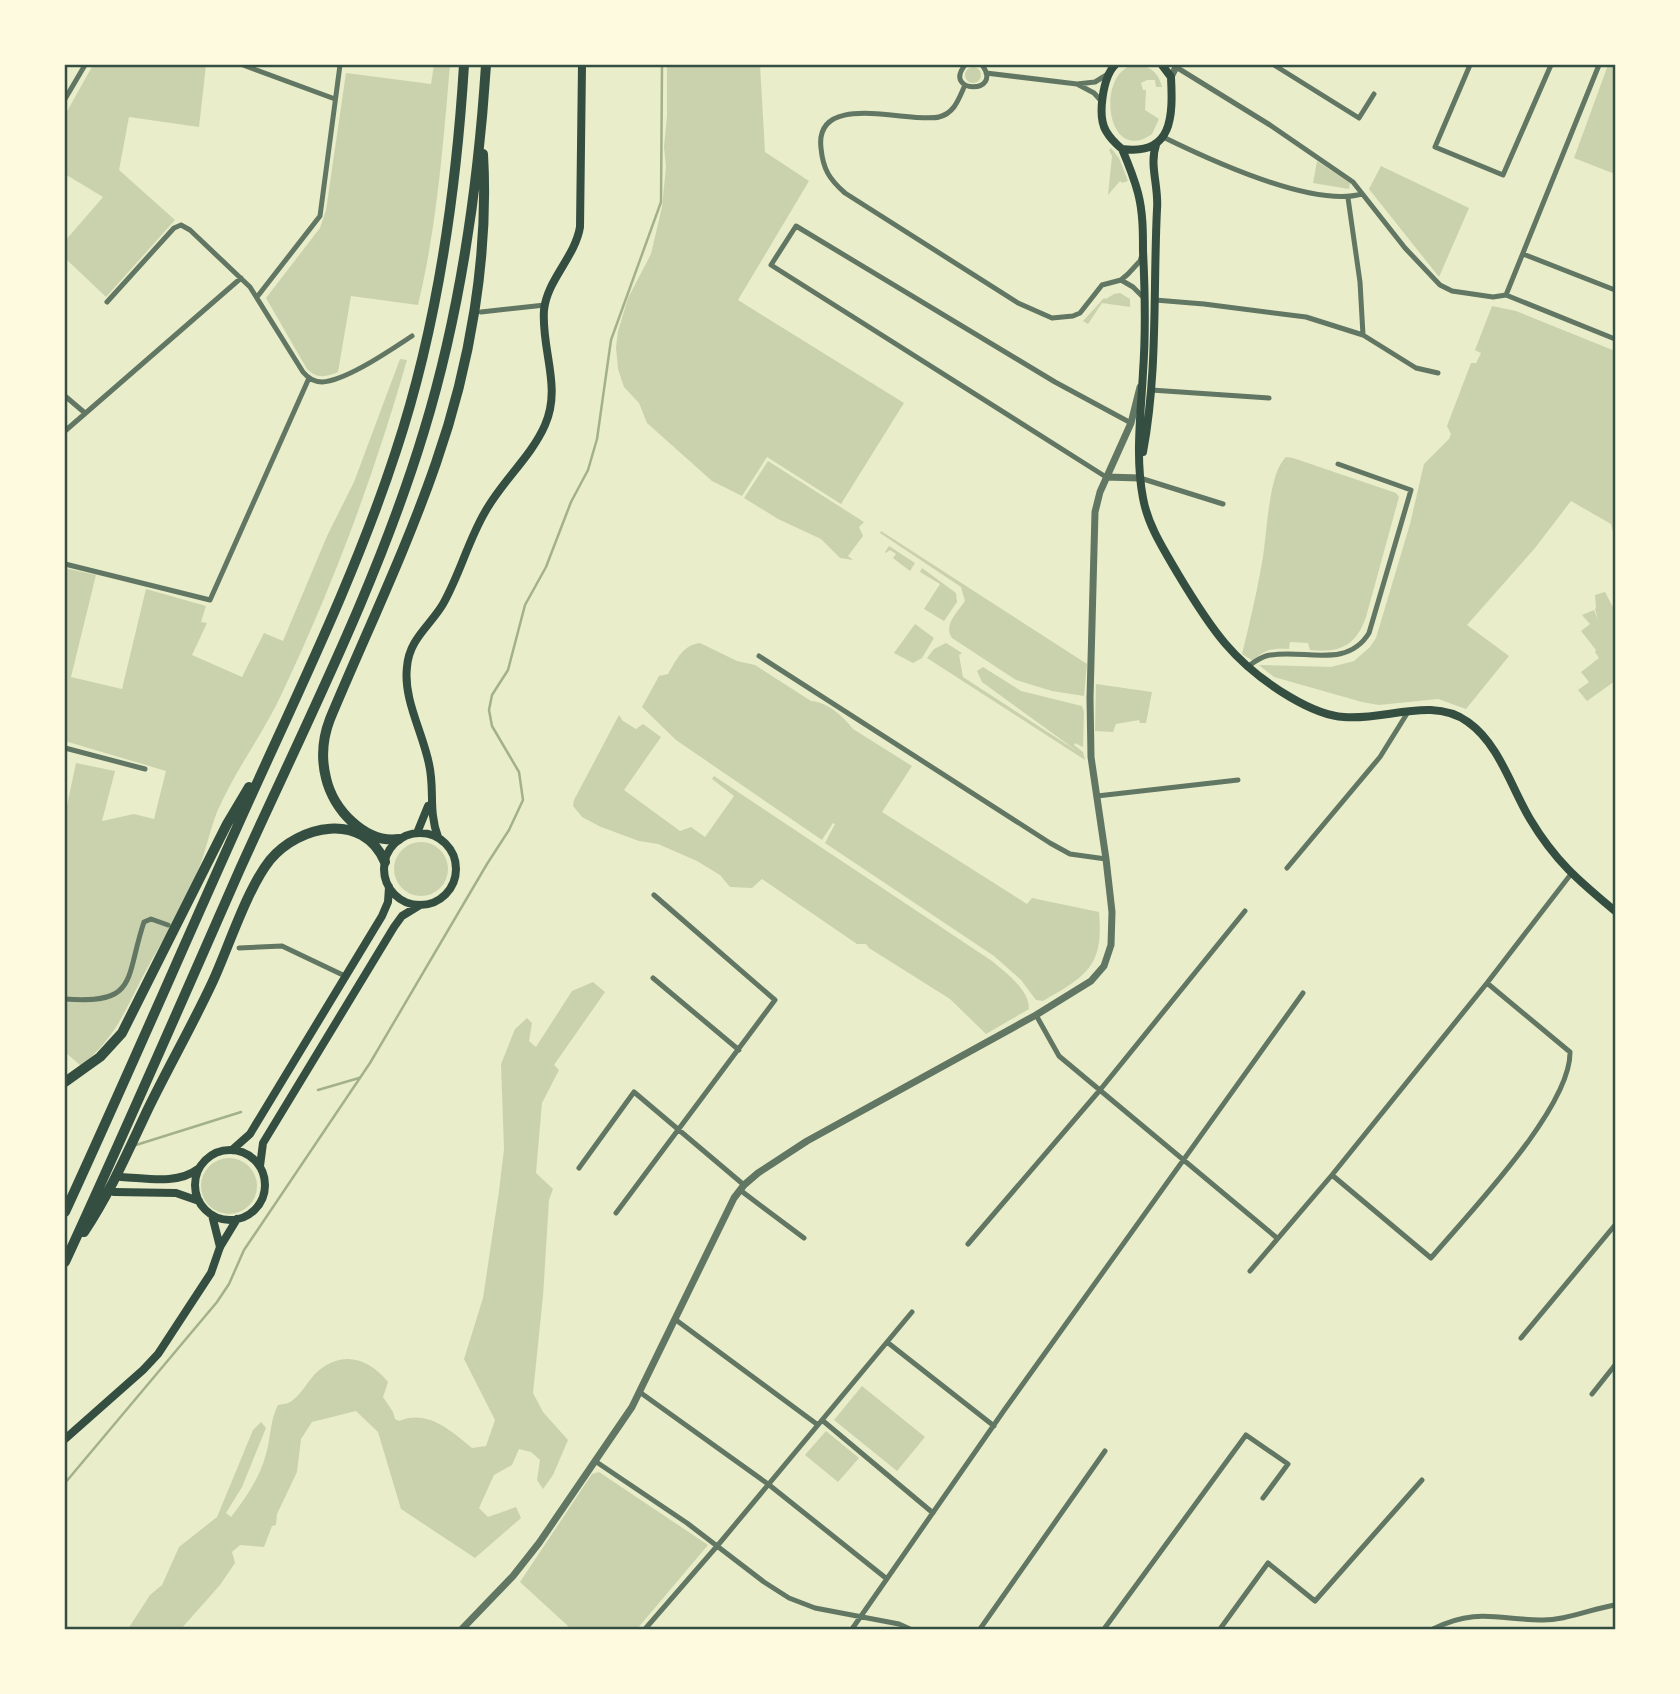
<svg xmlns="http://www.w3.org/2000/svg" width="1680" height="1694" font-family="Inter,sans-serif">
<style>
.green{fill:#cad2ad}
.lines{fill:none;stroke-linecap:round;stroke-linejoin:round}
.stream{stroke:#a3b18a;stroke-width:2.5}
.minor{stroke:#617663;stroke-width:5}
.tertiary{stroke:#617663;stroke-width:7}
.secondary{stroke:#344e41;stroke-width:8}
.motorway{stroke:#344e41;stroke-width:10}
.neatline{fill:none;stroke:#344e41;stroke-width:2.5}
</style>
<rect width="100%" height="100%" fill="#e9edc9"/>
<!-- green -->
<path class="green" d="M93 65H206L199 127 129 117 119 170 175 220 106 297 65 258V241L103 197 65 174V115Z
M434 65H450C443 145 437 226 418 305L351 296 338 372C326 377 317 379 307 369L266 298 320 228 326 210 346 73 431 84Z
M667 65H760L765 152 809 181 738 300 904 403 841 504 767 457 742 496 712 481 647 423 639 403 624 387 618 369 616 347 618 331 628 298 651 254 662 207 666 167 664 147 667 116Z
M1133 65C1149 65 1158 71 1162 87H1156L1155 80H1147L1141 83 1143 90H1146L1145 110 1159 119 1152 134C1107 166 1095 75 1133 65Z
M1608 65 1615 67V174L1574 158Z
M965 75a8 8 0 1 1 16 0a8 8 0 1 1-16 0Z
M1111 148 1119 158 1128 181 1122 183 1120 181 1108 195 1112 156 1109 150Z
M1317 161 1350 183 1349 189 1313 183Z
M1381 166 1469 208 1439 277 1369 189Z
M1120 293 1130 299V307L1102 303 1088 324 1083 321 1104 298 1106 299 1114 294Z
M1492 306 1516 311 1615 351V540L1611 524 1571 501 1535 548 1467 625 1509 656 1466 709 1438 699 1379 705 1362 702 1274 677 1259 665 1331 667 1354 661 1370 647 1376 638 1410 524 1424 464 1449 439 1451 434 1447 426 1471 363H1476L1481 353 1475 350Z
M400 359 407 360C374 475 334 583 283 691 264 733 235 770 217 812 210 830 206 850 199 868 185 906 162 940 143 976 123 1014 116 1037 81 1066L65 1052V815L76 763 115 771 102 821 134 814 154 819 166 771 65 741V568L96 575 71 677 122 689 146 589 206 606 201 622 207 623 192 655 242 677 264 633 283 641 327 536 354 482Z
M1286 457 1293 458 1396 493 1399 497 1366 617C1356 646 1340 653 1310 650L1308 643 1290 642 1289 649C1273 648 1264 649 1253 661L1242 654C1249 625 1256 597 1261 568 1267 543 1267 474 1286 457Z
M768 461 864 522 859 527 863 536 848 556 853 560 840 558 821 539 778 519 744 498Z
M881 531 1087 664 1084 696 1052 691 1016 680 952 638C943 625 957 613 965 601L961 587 880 533Z
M889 546 915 563 910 571 893 558 896 554 890 550 886 553 885 552Z
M922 568 956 593 957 602 944 621 924 609 940 584 920 572Z
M1605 592 1615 611V681L1587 701 1578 690 1589 682 1581 672 1599 658 1595 652 1596 650 1581 631 1590 624 1582 615 1594 610 1598 620 1595 609 1596 608 1595 595Z
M915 624 934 638 922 658 913 663 894 653Z
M700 643 737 661 755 665 811 701C827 702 843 716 853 729L912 766 882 812 1027 904 1032 898 1099 912C1104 966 1087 976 1043 1001L1036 1000 1021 980 994 956 825 843 835 824 833 823 822 840 676 740 642 707 659 676 668 674C677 659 683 645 700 643Z
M946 643 962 653 959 655 963 677 1077 751 982 682 977 671 983 667 1021 691 1082 706 1084 712 1083 747 1075 743 1074 745 1083 752 1085 760 927 658 934 649Z
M1096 684 1152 692 1146 723H1140L1139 720 1116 724 1113 732 1095 731Z
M619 715 623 721 636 729 643 724 661 737 624 790 680 831 691 827 705 837 734 796 712 779 714 776 992 961C1006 973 1029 989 1029 1009L986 1034 950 999 869 948 866 944H857L762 879 752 888 730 887 720 875 697 861 658 844 639 841 601 827 582 817 573 806 574 800Z
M394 869a27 27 0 1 1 54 0a27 27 0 1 1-54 0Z
M593 982 605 992 554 1065 559 1070 542 1103 536 1173 553 1189 549 1200 543 1296 533 1393 543 1412 568 1440 553 1475 543 1489 537 1480 540 1460 531 1452 519 1449 512 1465 494 1475 479 1508 488 1517 516 1507 521 1518 475 1558 401 1509 378 1432 356 1411 312 1422 301 1439 297 1472 277 1514 276 1525 272 1526 264 1547 240 1545 232 1552 235 1563 220 1585 181 1629H128L150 1595 162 1585 179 1547 217 1517 253 1430 261 1422 266 1428 242 1487 226 1513 231 1517C246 1498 260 1477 266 1454 271 1437 270 1420 278 1405 283 1404 289 1404 293 1400 301 1394 307 1383 314 1375 339 1350 367 1356 388 1382L383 1397 393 1412 395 1419 399 1421C428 1409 451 1431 472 1448L486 1446 495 1420 464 1359 483 1298 499 1191 504 1149 501 1064 515 1029 527 1018 532 1023 529 1041 536 1047 572 991Z
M201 1186a28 28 0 1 1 56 0a28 28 0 1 1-56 0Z
M862 1386 925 1437 897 1471 834 1420Z
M826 1431 859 1458 838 1482 805 1455Z
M599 1472 708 1545 637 1629H566L568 1626 520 1582 592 1474Z"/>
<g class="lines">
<!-- stream -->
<path class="stream" d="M318 1090 359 1078
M136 1145 241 1112
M65 1483 217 1302 229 1284 244 1250 370 1063 487 864 509 830 523 800 519 772 492 726 489 710 492 695 508 670 525 605 546 567 571 502 588 470 597 439 611 340 661 202 662 65"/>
<!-- minor -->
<path class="minor" d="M243 65 335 99
M965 65C942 94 1004 94 982 65
M1274 65 1359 118 1374 94
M1470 65 1435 147 1503 175 1551 65
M1176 67 1270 125 1353 182 1405 248 1440 285 1452 291 1493 297 1506 295
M986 73 1077 84 1095 82 1108 74
M1077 84 1094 93 1103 103
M965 85C959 98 955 113 939 117 910 124 814 90 821 148 823 169 829 179 845 193L1018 303 1052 318 1073 316 1080 313 1102 285 1121 280 1128 274 1140 261 1142 255
M65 99 85 65
M1163 137C1210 160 1312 208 1362 194
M1348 198 1360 282 1363 335
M1523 254 1615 290
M1121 280 1133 287 1145 299
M1506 295 1599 65
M1506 295 1615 339
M257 297 320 216 340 65
M1155 300 1204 304 1306 317 1363 335 1416 368 1438 373
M107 302 174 228 181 225 190 230 250 287 303 372C308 378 314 382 322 382 346 381 392 349 412 336
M481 312 545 305
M1151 390 1269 398
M65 396 85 413
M65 431 241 278
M1106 477 771 265 796 226 1055 382 1131 423
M1140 478 1223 504
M65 564 210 600 309 378
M759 656 1050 843 1070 854 1106 859
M1247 667C1253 663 1259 658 1266 656 1300 647 1346 671 1369 633L1411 490 1338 464
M65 748 145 769
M1097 796 1238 780
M1287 868 1380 757 1408 712
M239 948 282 946 345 976
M653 978 739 1050
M65 999C139 1005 125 978 144 922L151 919 168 925
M1036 1015 1059 1056 1277 1238
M579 1168 634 1092 744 1185
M1332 1175 1431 1258C1468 1214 1571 1108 1570 1052L1487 983
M740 1190 804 1238
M616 1213 775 1000 654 895
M968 1244 1100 1090 1245 911
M1250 1271 1332 1175 1487 983 1571 874
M676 1320 818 1425
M1521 1338 1615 1225
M887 1342 994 1426
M641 1393 768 1484 887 1579
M1592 1394 1615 1365
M822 1420 933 1513
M595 1461 687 1523 764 1582 789 1598 815 1608 899 1624 910 1629
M645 1629 718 1545 912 1312
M852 1629 1005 1409 1303 993
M980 1629 1105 1451
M1104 1629 1246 1435 1288 1464 1263 1498
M1220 1629 1268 1563 1315 1601 1422 1480
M1433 1629C1475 1608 1497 1619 1540 1620 1564 1621 1591 1609 1615 1605"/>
<!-- tertiary -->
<path class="tertiary" d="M1171 77 1177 65
M1106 477 1140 478
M462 1629 513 1576 539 1543 632 1407 734 1198 744 1185 758 1173 807 1141 1036 1015 1091 981 1104 966 1111 945 1112 912 1106 859 1091 757 1090 698 1095 512 1100 492 1131 423 1140 387"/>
<!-- secondary -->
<path class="secondary" d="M1115 65C1103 77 1097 116 1106 131 1110 138 1116 144 1122 149 1173 156 1173 116 1171 77L1162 65
M1122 149C1128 163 1134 178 1138 193 1143 212 1143 232 1143 251 1145 291 1146 331 1143 372 1141 413 1135 457 1143 498 1148 526 1164 550 1178 574 1211 629 1234 664 1290 697 1307 707 1325 716 1344 717 1385 721 1432 696 1468 722 1499 744 1511 787 1530 819 1555 861 1579 881 1615 911
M1143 452C1158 372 1153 290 1157 209 1159 187 1149 165 1156 145
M417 833 428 806
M384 869a36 36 0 1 1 72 0a36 36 0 1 1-72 0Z
M438 837C428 810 435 790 429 764 423 733 403 699 407 667 409 639 430 626 443 604 460 574 468 541 485 512 502 481 531 457 545 425 562 387 541 349 544 310 547 280 575 257 580 227L582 65
M232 1150 250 1134 382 916 388 902 389 887
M195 1185a35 35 0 1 1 70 0a35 35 0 1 1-70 0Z
M260 1166 263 1143 394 927 402 916 420 905
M121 1177C146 1178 177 1185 198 1169
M114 1192 176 1193 199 1201
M212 1215 220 1247
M65 1439 143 1370 158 1354 211 1273 220 1247 237 1219"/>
<!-- motorway -->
<path class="motorway" d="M399 839C365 844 333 809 326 778 321 758 323 737 330 719 366 633 406 550 436 463 470 366 489 256 483 154
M65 1082 100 1057 122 1033 227 824 249 787
M65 1212C124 1084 180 954 238 825 293 702 354 580 396 451 437 327 456 195 464 65
M84 1232C110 1193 128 1151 148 1109 169 1066 193 1024 213 981 229 946 247 889 270 860 299 825 363 811 385 862
M65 1262C125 1132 182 1001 240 869 305 725 378 583 424 431 460 313 478 188 486 65"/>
</g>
<!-- border -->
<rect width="1680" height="1694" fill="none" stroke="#fefae0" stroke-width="133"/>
<rect x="66" y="66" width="1548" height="1562" class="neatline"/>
</svg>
